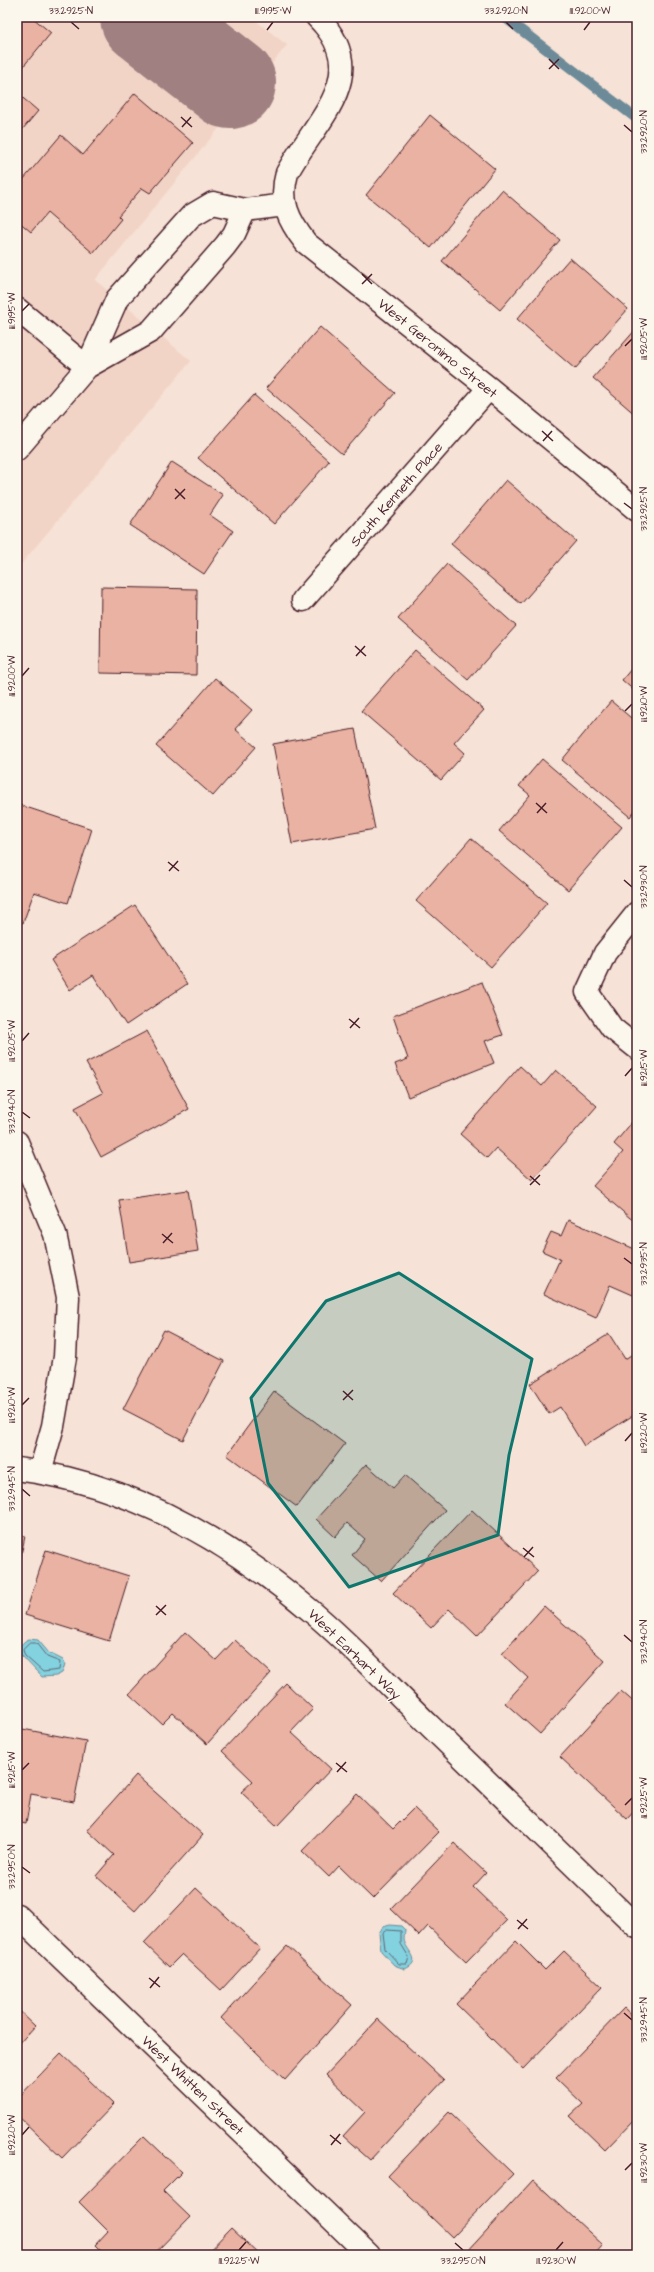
<svg xmlns="http://www.w3.org/2000/svg" width="654" height="2272" font-family="'Architects Daughter',sans-serif">
<style>
.built{fill:#f2d4c6}
.water{fill:#83d2e0;stroke:#6c8a98}
.lines{fill:none;stroke-linecap:round;stroke-linejoin:round}
.shore{stroke:#616773;stroke-width:1}
.stream{stroke:#6c8a98;stroke-width:10}
.taxiway{stroke:#a08080;stroke-width:92}
.building{fill:#eab2a2;stroke:#4a1f2b}
.street-casing{stroke:#4a1f2b;stroke-width:25}
.street{stroke:#fbf7ec;stroke-width:22}
.marked{fill:#0f766e;fill-opacity:0.2;stroke:#0f766e;stroke-width:3;stroke-linejoin:round}
.ticks{fill:none;stroke:#4a1f2b;stroke-width:1.5}
.labels{text-anchor:middle;stroke-width:3;stroke-linejoin:round;paint-order:stroke}
.street-label{font-size:14px;fill:#4a1f2b;stroke:#fbf7ec}
.neatline{fill:none;stroke:#4a1f2b;stroke-width:1.5}
.ticks-label{font-size:10px;text-anchor:middle;fill:#4a1f2b}
</style>
<rect width="100%" height="100%" fill="#f6e2d6"/>
<filter id="ink" filterUnits="userSpaceOnUse"><feTurbulence type="fractalNoise" baseFrequency=".025" numOctaves="2"/><feDisplacementMap in="SourceGraphic" scale="8" xChannelSelector="R" yChannelSelector="G"/><feConvolveMatrix kernelMatrix="1 2 1 2 8 2 1 2 1" color-interpolation-filters="sRGB"/></filter>
<g filter="url(#ink)">
<!-- built -->
<path class="built" d="M17 17H251L287 45 95 280 191 361 17 569Z"/>
<!-- water -->
<path class="water" d="M29 1639 38 1640 49 1653 63 1660 65 1664 62 1673 56 1676 42 1677 19 1653C19 1646 22 1642 29 1639Z
M390 1925 401 1926 405 1930C405 1934 403 1939 405 1943 408 1952 423 1961 405 1969L394 1965 381 1951 379 1933 383 1927Z"/>
<g class="lines">
<!-- shore -->
<path class="shore" d="M30 1643H36L47 1657 60 1662 59 1670 43 1672 25 1656 23 1650Z
M387 1930 401 1931V1944L409 1957 407 1964H399L385 1949 383 1933Z"/>
<!-- stream -->
<path class="stream" d="M504 17 637 119"/>
<!-- taxiway -->
<path class="taxiway" d="M146 17 230 83"/>
</g>
<!-- building -->
<path class="building" d="M17 17H32L51 33 17 74Z
M17 93 38 111 17 136Z
M135 93 193 143 150 193 142 188 118 216 121 219 93 253 47 213 31 232 17 220V187L61 135 83 155Z
M430 115 495 169 431 248 366 195Z
M502 190 560 240 500 310 442 261Z
M570 258 628 309 575 369 517 319Z
M320 327 395 393 342 454 266 388Z
M637 328V416L593 378Z
M254 395 329 461 274 524 198 458Z
M172 462 223 495 210 515 233 531 204 574 130 525Z
M506 480 576 541 521 604 451 544Z
M447 564 516 626 468 680 398 619Z
M101 587 197 589 196 675 100 673Z
M415 650 484 710 454 743 465 753 441 780 361 711Z
M637 662V693L622 680Z
M215 678 252 710 235 729 256 747 213 796 156 746Z
M611 701 637 723V808L630 817 562 760Z
M355 729 375 829 292 844 273 744Z
M542 759 622 827 568 890 499 831 530 795 519 786Z
M17 804 92 829 68 903 34 892 23 923 17 921Z
M471 838 547 903 491 967 416 901Z
M135 905 187 984 126 1025 93 975 70 990 51 960Z
M482 982 503 1035 485 1041 494 1063 408 1097 395 1064 408 1059 393 1016Z
M147 1031 189 1109 101 1157 75 1108 103 1093 86 1063Z
M520 1066 542 1086 556 1070 597 1106 532 1180 496 1148 487 1158 460 1134Z
M637 1116V1224L593 1186 623 1152 614 1144Z
M188 1190 198 1251 129 1262 119 1200Z
M568 1220 637 1250V1286L633 1295 610 1285 596 1318 544 1294 560 1259 542 1251 551 1232 561 1236Z
M164 1330 224 1361 183 1440 123 1409Z
M609 1334 625 1359 637 1351V1413L584 1446 560 1407 549 1414 530 1384Z
M274 1391 345 1444 297 1507 227 1455Z
M366 1464 393 1488 405 1475 445 1510 381 1581 352 1555 365 1539 347 1523 335 1537 316 1519Z
M472 1510 538 1571 477 1636 449 1609 431 1628 393 1593Z
M17 1535 25 1536 17 1575Z
M46 1550 129 1576 109 1641 25 1615Z
M544 1606 605 1661 540 1734 505 1703 528 1678 502 1654Z
M185 1632 216 1660 235 1640 271 1673 207 1744 173 1713 162 1724 129 1694Z
M286 1683 313 1709 291 1732 331 1769 277 1826 241 1792 253 1781 222 1751Z
M621 1691 637 1705V1808L627 1819 560 1757Z
M17 1728 86 1741 74 1802 31 1794 26 1824 17 1822Z
M136 1775 203 1835 135 1911 96 1876 114 1855 87 1830Z
M357 1794 393 1829 414 1808 439 1832 373 1899 339 1866 329 1877 302 1851Z
M454 1843 486 1873 473 1887 507 1920 466 1962 428 1926 419 1936 391 1909Z
M196 1888 260 1948 221 1990 182 1954 169 1967 144 1943Z
M516 1941 545 1970 564 1951 602 1987 523 2069 456 2004Z
M287 1946 352 2005 285 2080 221 2018Z
M624 2008 637 2020V2117L605 2150 570 2116 583 2104 556 2078Z
M17 2009 35 2026 17 2046Z
M378 2019 444 2080 370 2160 343 2136 365 2112 326 2075Z
M61 2053 114 2104 62 2158 17 2115V2099Z
M449 2112 513 2174 452 2237 388 2176Z
M144 2136 182 2172 163 2191 190 2217 153 2255H105L95 2245 108 2231 79 2202Z
M533 2180 603 2245 594 2255H468L466 2253Z
M231 2228 260 2255H205Z"/>
<g class="lines">
<!-- street casing -->
<g class="street-casing">
<path id="street" d="M317 17C375 75 315 120 287 173 279 201 288 220 306 243L489 388 637 510
M17 309 87 367
M87 367 151 331 225 246 234 234 245 210
M17 449 87 367 117 299 191 216 213 203 245 210 285 205
M303 600 489 388
M637 913 605 953 587 992 612 1028 637 1048
M17 1142 55 1234 68 1297 65 1357 53 1426 40 1472
M17 1469C129 1483 226 1539 311 1611 353 1646 391 1688 430 1726 499 1793 568 1860 637 1927
M17 1915 369 2255"/>
</g>
<!-- street -->
<use href="#street" class="street"/>
</g>
</g>
<!-- marked area -->
<path class="marked" d="M399 1273 532 1359 509 1455 498 1535 349 1587 268 1483 251 1398 326 1301Z"/>
<!-- ticks -->
<path class="ticks" d="M71 22 79 29M506 22 513 29M267 30 273 22M584 30 590 22M549 59 559 69M549 69 559 59M181 117 192 127M624 125 632 132M182 127 191 117M362 274 372 284M362 284 372 274M22 311 29 304M625 346 632 339M542 431 553 441M543 441 552 431M175 489 185 499M175 499 185 489M624 503 632 509M355 646 366 656M356 656 365 646M22 676 29 668M625 711 632 704M536 803 547 813M537 813 546 803M168 862 179 871M169 871 178 861M624 880 632 887M349 1019 360 1028M350 1028 359 1018M22 1041 29 1033M625 1076 632 1068M22 1112 30 1118M530 1176 540 1185M530 1185 540 1175M162 1234 173 1243M163 1243 172 1233M624 1258 632 1264M343 1391 353 1400M343 1400 353 1390M22 1405 29 1398M625 1441 632 1433M22 1489 30 1496M523 1548 534 1557M524 1557 533 1547M156 1606 166 1615M156 1615 166 1605M624 1635 632 1642M336 1763 347 1772M22 1770 29 1763M337 1772 346 1762M625 1805 632 1798M22 1867 30 1873M517 1920 528 1929M518 1929 527 1919M149 1978 160 1987M150 1988 159 1977M624 2013 632 2020M22 2135 29 2127M330 2135 341 2144M331 2145 340 2134M625 2170 632 2163M455 2243 463 2250M239 2250 246 2242M556 2250 563 2242"/>
<g class="labels">
<!-- street labels -->
<g class="street-label">
<text transform="translate(438 348) rotate(39)" y="5">West Geronimo Street</text>
<text transform="translate(396 494) rotate(-49)" y="5">South Kenneth Place</text>
<text transform="translate(355 1654) rotate(44)" y="5">West Earhart Way</text>
<text transform="translate(193 2085) rotate(44)" y="5">West Whitten Street</text>
</g>
</g>
<!-- margin -->
<rect width="654" height="2272" fill="none" stroke="#fbf7ec" stroke-width="44"/>
<rect x="22" y="22" width="610" height="2228" class="neatline"/>
<g class="ticks-label">
<text x="71" y="14">33.2925°N</text>
<text x="273" y="14">111.9195°W</text>
<text x="506" y="14">33.2920°N</text>
<text x="590" y="14">111.9200°W</text>
<text transform="translate(643 132) rotate(-90)" y="4">33.2920°N</text>
<text transform="translate(11 311) rotate(-90)" y="4">111.9195°W</text>
<text transform="translate(643 339) rotate(-90)" y="4">111.9205°W</text>
<text transform="translate(643 509) rotate(-90)" y="4">33.2925°N</text>
<text transform="translate(11 676) rotate(-90)" y="4">111.9200°W</text>
<text transform="translate(643 704) rotate(-90)" y="4">111.9210°W</text>
<text transform="translate(643 887) rotate(-90)" y="4">33.2930°N</text>
<text transform="translate(11 1041) rotate(-90)" y="4">111.9205°W</text>
<text transform="translate(643 1068) rotate(-90)" y="4">111.9215°W</text>
<text transform="translate(11 1112) rotate(-90)" y="4">33.2940°N</text>
<text transform="translate(643 1264) rotate(-90)" y="4">33.2935°N</text>
<text transform="translate(11 1405) rotate(-90)" y="4">111.9210°W</text>
<text transform="translate(643 1433) rotate(-90)" y="4">111.9220°W</text>
<text transform="translate(11 1489) rotate(-90)" y="4">33.2945°N</text>
<text transform="translate(643 1642) rotate(-90)" y="4">33.2940°N</text>
<text transform="translate(11 1770) rotate(-90)" y="4">111.9215°W</text>
<text transform="translate(643 1798) rotate(-90)" y="4">111.9225°W</text>
<text transform="translate(11 1867) rotate(-90)" y="4">33.2950°N</text>
<text transform="translate(643 2020) rotate(-90)" y="4">33.2945°N</text>
<text transform="translate(11 2135) rotate(-90)" y="4">111.9220°W</text>
<text transform="translate(643 2163) rotate(-90)" y="4">111.9230°W</text>
<text x="239" y="2264">111.9225°W</text>
<text x="463" y="2264">33.2950°N</text>
<text x="556" y="2264">111.9230°W</text>
</g>
</svg>
